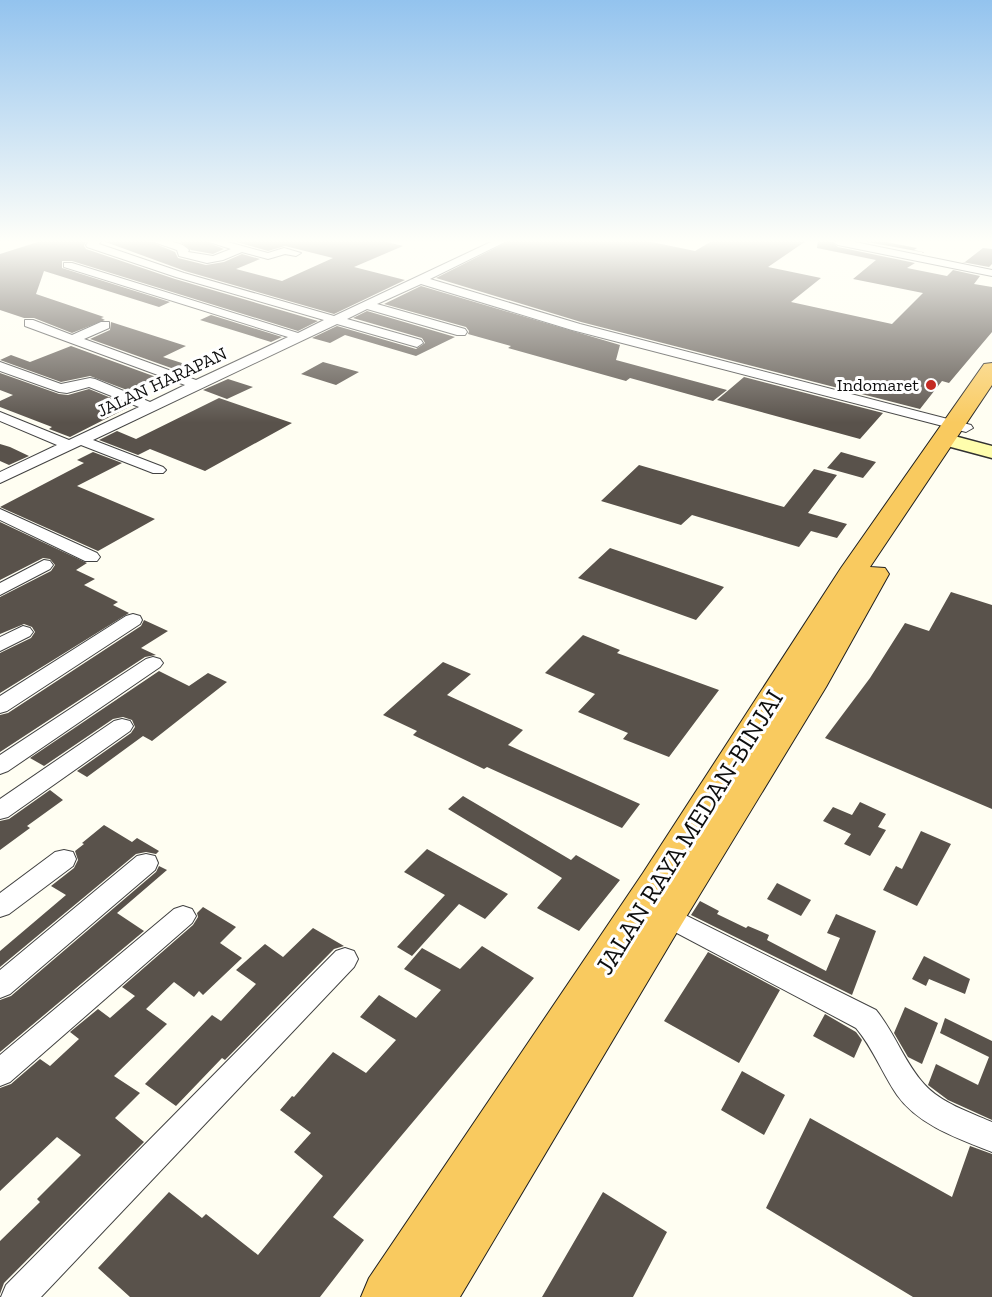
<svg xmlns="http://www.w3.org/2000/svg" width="992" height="1297" font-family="'Zilla Slab',serif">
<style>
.building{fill:#59524b}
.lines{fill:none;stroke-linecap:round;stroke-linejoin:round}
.minor-casing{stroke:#424242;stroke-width:2}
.secondary-casing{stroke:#313131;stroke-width:3}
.trunk-casing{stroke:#202020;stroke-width:2}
.minor{fill:#fff;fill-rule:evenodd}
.secondary{fill:#fffead;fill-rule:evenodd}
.trunk{fill:#f9ca5f;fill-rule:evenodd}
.poi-dot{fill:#c42a23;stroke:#fff;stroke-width:2}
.labels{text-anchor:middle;stroke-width:6;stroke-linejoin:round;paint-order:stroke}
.far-street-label{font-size:18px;fill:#0f0f0f;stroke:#fff}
.far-poi-label{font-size:18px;fill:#0f0f0f;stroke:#fff;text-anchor:end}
.near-street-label{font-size:26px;fill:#0f0f0f;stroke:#fff}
</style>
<rect width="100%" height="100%" fill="#fffef2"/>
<!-- building -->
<path class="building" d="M41 241H86L84 246 86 249 175 279 318 321 298 331 72 261H62V268L170 302 159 307 44 271 36 294 104 317 101 318 105 320 72 333 34 318H24L0 310V254Z
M103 241H149L175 252 178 258 206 265 224 262 242 254 260 259 236 269 282 281 333 258 285 246 268 251 233 241H383L403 246 354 267 405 280 334 314 185 271Z
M179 241H204L224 249 213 254 191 250Z
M509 241H647L695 251 712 241H806L768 267 821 278 791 302 892 324 923 293 853 279 876 260 817 248 818 241H831L838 247 915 263 907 268 947 276 953 270 980 276 974 284 992 287V332L949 383 942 381 920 409 581 322 436 278Z
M862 241H881L917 248 914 250 927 253Z
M983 248 992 249V264L989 267 962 262H965Z
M421 286 620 345 616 360 727 390 713 401 630 378 626 381 508 348 511 346 468 334 469 331 466 327 384 304Z
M367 311 455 337 416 356 345 335 330 343 312 338 337 326 416 349 425 343 422 338 353 318Z
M211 315 282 337 271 342 200 320Z
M111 322 186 346 163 357 185 364 174 369 90 339 110 330Z
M71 346 156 377 127 390 90 376 61 382 0 360 11 355 30 362Z
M323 362 359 372 336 385 301 374Z
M0 373 59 394 68 395 89 389 131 406 70 437 49 429 52 427 0 407V401L13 395 0 390Z
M744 377 883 413 860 439 717 400Z
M228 379 253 387 227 399 203 390Z
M219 398 292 423 205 471 150 449 138 455 99 440 117 431 136 439Z
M0 444 10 447 29 456 9 465 0 461Z
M93 452 122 463 77 486 155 519 98 551 0 507 84 463 77 460Z
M841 452 876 462 863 478 827 468Z
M639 465 784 507 814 469 837 475 808 513 847 524 837 538 811 531 799 547 692 515 681 525 601 501Z
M0 522 87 563 76 570 95 579 84 585 118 602 113 605 129 613 0 693V653L31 638 35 632 32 627 24 624 0 634V597L51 571 55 565 50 559 43 558 0 580Z
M610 548 724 587 696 620 578 578Z
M951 592 992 605V809L825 738 870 678 905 623 929 631Z
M144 620 168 631 141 648 156 655 145 657 0 752V715L8 713 141 626Z
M583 635 620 650 617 653 719 690 669 757 623 739 628 733 578 712 595 694 545 673Z
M443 662 471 674 447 695 523 730 508 745 640 804 622 828 487 767 484 769 413 735 417 731 383 715Z
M159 671 189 686 208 673 227 682 152 741 143 736 87 777 77 771 131 733 135 727 132 720 123 717 113 719 44 766 30 758Z
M50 790 63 800 27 826 30 828 0 850V821L9 819Z
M463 796 571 860 576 855 620 880 579 931 537 908 562 878 448 809Z
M860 802 886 814 878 827 886 830 870 856 844 844 851 834 823 821 833 807 852 815Z
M104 825 132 842 137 838 159 851 156 854 146 852 136 854 0 967V951L66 895 51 886 74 868 78 860 75 851 84 844 82 843Z
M921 831 951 844 917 906 883 890 896 866 902 869Z
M427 849 508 894 485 919 459 904 412 956 397 947 445 895 404 872Z
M159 866 167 870 117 913 144 931 0 1052V1000L11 996 156 872Z
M777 883 811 900 801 916 767 899Z
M700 901 719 911 717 914 746 928 748 926 769 935 767 940 826 971 840 938 827 933 836 914 876 931 852 995 691 915Z
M203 907 236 927 220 943 242 958 203 995 199 991 194 997 174 982 146 1009 167 1024 114 1076 140 1093 115 1118 144 1142 4 1283 0 1294V1241L40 1202 37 1199 81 1155 57 1137 0 1191V1088L11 1084 40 1059 50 1066 79 1039 70 1032 98 1009 110 1018 135 996 122 987 193 925 198 917 197 913Z
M313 928 344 946 334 949 225 1060 222 1058 176 1106 145 1084 212 1015 221 1021 256 984 236 970 265 944 283 957Z
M482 946 534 978 333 1217 364 1240 320 1297H130L98 1268 169 1192 202 1218 206 1214 258 1255 323 1176 294 1152 311 1133 280 1110 292 1096 294 1097 333 1052 366 1073 396 1040 360 1017 379 995 416 1018 441 990 404 969 422 948 460 969Z
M708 952 780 990 739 1063 664 1021Z
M924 956 970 979 965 994 929 979 926 986 912 979Z
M905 1007 938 1023 922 1064 908 1057 894 1033Z
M825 1014 856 1032 862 1040 854 1058 813 1036Z
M945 1018 992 1041V1120L948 1100 928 1085 936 1064 978 1085 989 1057 940 1033Z
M742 1071 785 1095 764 1135 721 1110Z
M810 1118 952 1197 970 1146 992 1154V1297H913L766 1208Z
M603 1192 667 1232 633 1297H542Z"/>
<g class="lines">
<!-- minor casing -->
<g class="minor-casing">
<path id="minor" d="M89 241H101L99 244 184 273 334 316 493 241H507L430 279 580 324 971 425 973 428 966 432 572 330 421 284 377 304 465 329 467 332 465 335H457L367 309 347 319 421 340 423 343 417 347 337 324 93 440 163 467 166 470 163 473H153L81 445 0 483V472L57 445 0 421V412L69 440 139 407 89 387 67 393 59 392 0 371V362L61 384 90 378 95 379 150 402 185 385 25 326V320H33L72 335 101 322H109V328L84 339 196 380 288 337 64 267V263H72L298 333 324 320 176 277 87 247 86 245Z
M151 241C164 241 180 240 189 250L188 252 213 256 231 249 206 241H224L268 253 284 248 301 253 296 256 285 254 268 259 242 252 223 260 207 263 179 256 177 250Z
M850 241 992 270V276L838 245 833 242Z
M0 509 97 553 100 557 97 561H85L0 520Z
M44 560 50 561 53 565 50 569 0 595V583Z
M133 614 140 616 142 620 140 624 7 711 0 713V696L126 616Z
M23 626 30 628 33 632 30 636 0 651V637Z
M153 657 160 659 163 663 160 667 8 771 0 774V755L146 659Z
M122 719 130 721 133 726 130 731 8 817 0 819V799L114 721Z
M64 850 73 852 76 859 73 866 9 914 0 917V893L55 852Z
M146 854 155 856 158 863 155 870 10 994 0 998V970L137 856Z
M665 905 876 1010C895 1033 904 1062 924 1084 941 1103 969 1112 992 1122V1152C959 1139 918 1125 897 1095 882 1073 873 1048 856 1028L656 922 652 915 656 908Z
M183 906 192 909 196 916 192 923 10 1082 0 1086V1055L174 909Z
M345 948 354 951 358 959 354 967 41 1297H1L6 1285 336 951Z"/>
</g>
<!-- secondary casing -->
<g class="secondary-casing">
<path id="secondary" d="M943 433 992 446V458L936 443 933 439 936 435Z"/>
</g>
<!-- trunk casing -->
<g class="trunk-casing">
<path id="trunk" d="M992 363V385L870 567 885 568 889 574 826 687 680 927 460 1297H361L369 1278 643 873 841 568 984 364Z"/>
</g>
<!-- minor -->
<use href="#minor" class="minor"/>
<!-- secondary -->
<use href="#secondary" class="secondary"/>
<!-- trunk -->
<use href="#trunk" class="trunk"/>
</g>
<!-- sky -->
<linearGradient id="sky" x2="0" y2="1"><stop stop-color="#93c3ee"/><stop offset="0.57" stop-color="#fffff9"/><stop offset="1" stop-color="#fffff9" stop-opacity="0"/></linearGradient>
<rect width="992" height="423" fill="url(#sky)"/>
<!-- markers -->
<circle class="poi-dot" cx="931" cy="385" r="6"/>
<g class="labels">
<!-- far-street labels -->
<g class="far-street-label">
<text transform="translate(162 382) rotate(-25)" y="6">JALAN HARAPAN</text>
</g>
<!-- far-poi labels -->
<g class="far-poi-label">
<text x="919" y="391">Indomaret</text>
</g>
<!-- near-street labels -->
<g class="near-street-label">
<text transform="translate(689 832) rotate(-58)" y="9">JALAN RAYA MEDAN-BINJAI</text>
</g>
</g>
</svg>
